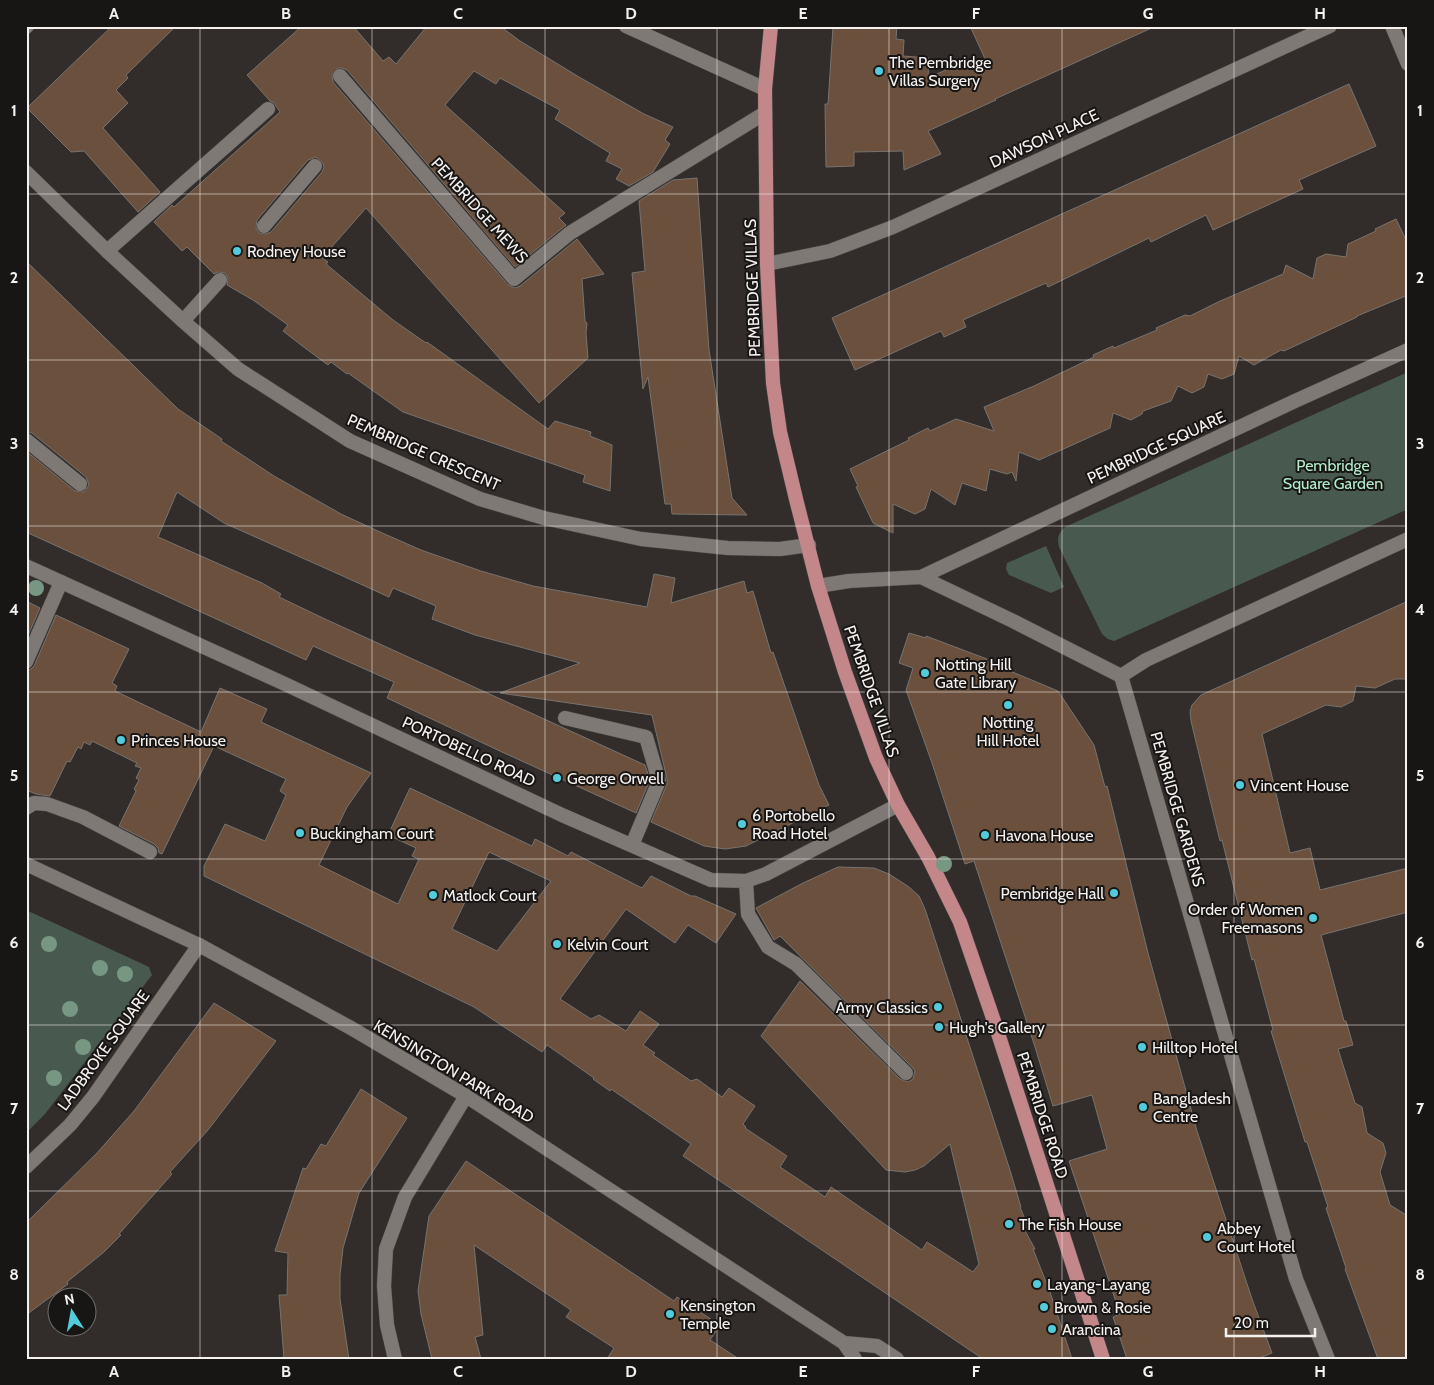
<svg xmlns="http://www.w3.org/2000/svg" width="1434" height="1385" font-family="Cabin,sans-serif">
<style>
.green{fill:#485a50}
.building{fill:#6a503d;stroke:#78736f;fill-rule:evenodd}
.lines{fill:none;stroke-linecap:round;stroke-linejoin:round}
.service-casing{stroke:#4f4b48;stroke-width:15}
.minor-casing{stroke:#4f4b48;stroke-width:15}
.tertiary-casing{stroke:#4f4b48;stroke-width:15}
.secondary-casing{stroke:#4f4b48;stroke-width:15}
.primary-casing{stroke:#4f4b48;stroke-width:15}
.service{stroke:#7e7975;stroke-width:14}
.minor{stroke:#7e7975;stroke-width:14}
.tertiary{stroke:#7e7975;stroke-width:14}
.secondary{stroke:#7e7975;stroke-width:14}
.primary{stroke:#c48789;stroke-width:14}
.tree{fill:#789783}
.grid{fill:none;stroke:#f5f1ef;stroke-width:1;stroke-opacity:0.55}
.poi-dot{fill:#53cbda;stroke:#181615;stroke-width:2}
.labels{text-anchor:middle;stroke-width:4;stroke-linejoin:round;paint-order:stroke}
.poi-label{font-size:16px;fill:#f5f1ef;stroke:#181615;text-anchor:start}
.street-label{font-size:16px;fill:#f5f1ef;stroke:#181615}
.park-label{font-size:16px;fill:#b2edcb;stroke:#181615}
.neatline{fill:none;stroke:#f5f1ef;stroke-width:2}
.grid-label{font-size:16px;text-anchor:middle;font-weight:bold;fill:#f5f1ef}
</style>
<rect width="100%" height="100%" fill="#322d2a"/>
<!-- green -->
<path class="green" d="M1408 372V509L1114 641 1108 639 1102 634 1059 547C1057 538 1058 534 1065 527Z
M1046 546 1064 587 1051 593 1009 575 1006 569 1007 563Z
M26 910 149 967 152 975 45 1114 26 1133Z"/>
<!-- building -->
<path class="building" d="M112 26H176L126 75 128 78 116 90 128 103 103 128 160 192 138 212 84 151 71 152 27 108Z
M302 26H353L383 61 389 57 396 64 427 26H500L520 41 579 77 644 114 673 127 665 140 670 144 653 172 629 186 616 179 622 169 606 161 610 153 555 119 560 110 500 78 496 84 474 71 445 105 565 213 559 218 566 225 515 267 347 70 342 68H338L332 74 333 82 508 285 515 288 520 286 577 239 604 274 582 279 585 321 587 323 586 333 588 358 539 403 366 208 322 258 328 262 326 264 393 320 426 343 427 342 548 429 555 421 591 432 590 436 612 445 610 491 583 482 585 475 403 412 348 373 347 374 331 362 328 365 301 345 283 331 288 325 253 300 227 285 228 278 225 273 218 272 214 274 187 247 182 251 154 222 172 205 174 207 280 112 274 103 270 101 247 75ZM316 157 323 163 324 167 322 172 271 232 266 234 259 233 256 228 257 220 308 160Z
M850 26H897L896 39 904 40 903 56 929 58 928 78 968 60 986 61 970 26H1156L995 99 996 100 928 131 941 154 904 170 903 151 854 152V166L826 167 825 104H828L833 27 850 28Z
M1349 84 1376 146 1299 180 1303 189 1213 230 1206 215 1151 242 1149 238 1048 287 1046 283 963 320 966 327 944 337 941 331 855 370 832 318Z
M697 178 709 350 732 498 747 515 672 514 671 504H665L648 377 643 389 632 273 645 271 639 201 673 180Z
M1396 219 1408 244V295L1357 316V317L1284 351 1281 350 1254 365 1239 356 1234 374 1222 379 1208 374 1204 387 1192 393 1178 386 1171 401 1143 411 1142 414 1131 420 1113 413 1110 428 1039 460 1019 452 1016 481 1012 472 1007 474 990 469 986 491 962 483 955 505 931 489 925 509 915 514 893 504V533L873 523 856 487 858 486 850 469 909 440 908 438 928 428 930 431 956 419 994 431 984 407 1034 386 1094 357 1093 355 1113 346 1114 348 1157 330 1156 328 1185 315 1190 316 1218 302 1283 274 1286 265 1313 279 1317 258 1326 254 1346 257 1348 244 1376 231 1375 229Z
M26 261 178 409 222 439 221 441 274 476 341 514 380 532 421 550 481 571 533 586 647 607 654 574 675 578 671 603 744 581 747 593 753 591 771 653 773 652 819 785 829 805 746 846 725 849 704 846 651 822 667 784V779L652 715 500 693 580 663 475 635 432 619 436 606 393 588 389 597 345 577 224 523 177 492 158 537 262 583 281 594 279 597 325 619 645 765 650 780 636 813 502 752 387 698 394 682 313 646 306 660 26 532V451L75 491 84 492 89 485 86 477 32 433 26 431Z
M26 601 40 608 26 640Z
M1408 601V679H1395L1375 688 1356 686 1353 701 1341 707 1326 705 1262 734 1290 853 1310 848 1320 890 1408 868V912L1321 935 1344 1021H1346L1353 1045 1338 1049 1355 1103 1362 1107 1367 1133 1383 1143 1386 1153 1380 1172 1390 1205 1408 1216V1359H1378L1345 1269 1346 1268 1326 1208 1328 1207 1307 1142H1305L1271 1031 1273 1030 1254 959 1252 960 1222 840 1220 841 1191 721 1190 712 1192 705 1201 695Z
M56 615 129 649 112 683 117 686 115 691 201 732 220 688 267 709 261 722 371 773 347 807 319 865 398 904 419 859 412 856 416 848 388 835 410 788 532 846 535 839 568 856 571 852 642 888 651 876 691 896H695L736 914 716 943 688 925 675 943 626 909 560 999 591 1019 599 1015 626 1031 640 1011 659 1024 643 1045 655 1053 653 1055 691 1081 697 1079 722 1097 729 1088 755 1106 743 1124 746 1127 745 1128 787 1156 780 1167 825 1197 831 1187 922 1250 927 1242 973 1272 979 1264 950 1144 924 1166 915 1170 905 1172 886 1170 761 1036 800 981 900 1079 908 1082 913 1079 915 1071 912 1067 780 936 774 940 756 908 803 883 838 867 874 868 889 874 909 887 919 896 925 909 1009 1167 1021 1207H1020L1028 1227 1024 1229 1035 1249H1033L1050 1292 1072 1359H983L683 1156 691 1144 611 1089 610 1091 593 1079 594 1078 547 1045 542 1052 474 1007 204 876V866L225 824 265 841 286 795 280 791 286 779 214 746 162 854 159 853 158 848 154 844 119 826 136 791 134 789 139 780 136 778 141 768 135 766 137 763 92 741 90 745 84 742 81 749 78 747 70 762 67 761 50 796 36 794 26 790V671L31 669 34 666ZM489 852 551 881 497 951 452 929Z
M909 633 926 638V636L987 659 986 661 1058 691 1094 745 1105 787 1107 786 1148 953 1197 1131 1252 1299 1272 1353 1257 1359H1127L1113 1317 1120 1314 1069 1161 1107 1149 1092 1095 1053 1106 1035 1047 974 861 965 864 932 763 906 690 913 668 899 663Z
M214 1003 276 1041 208 1130 170 1172 172 1174 119 1234 121 1235 104 1252 67 1282 68 1284 26 1315V1223L97 1153 134 1111Z
M361 1089 407 1118 359 1193 343 1248 340 1275V1299L349 1359H284L279 1295H287L288 1253 275 1251 303 1168 306 1169 321 1144 326 1146Z
M466 1161 674 1301 677 1297 720 1325 710 1340 739 1359H607L614 1348 566 1317 571 1310 474 1245 483 1335 475 1337 481 1359H432L421 1314 418 1291 429 1216Z"/>
<g class="lines">
<!-- service casing -->
<g class="service-casing">
<path id="service" d="M340 76 514 279 570 233 765 113
M264 226 315 166
M107 251 268 109
M183 321 220 280
M26 440 80 484
M26 662 61 582
M565 718 646 737 659 781 632 845
M26 808 34 803 47 804 83 817 150 852"/>
</g>
<!-- minor casing -->
<g class="minor-casing">
<path id="minor" d="M626 26 765 89
M1392 26 1408 64
M26 172 107 251 183 321 238 369 350 441 480 499 544 518 641 539 728 548 780 549 809 545
M767 264 830 251 893 227 1330 26
M26 566 285 684 562 815 711 880 746 881 766 874 898 805
M921 577 1013 621 1121 676 1296 1279 1328 1359
M818 586 849 581 921 577 1295 401 1408 350
M1121 676 1146 660 1408 539
M746 881 748 914 768 947 796 964 906 1073
M26 1167 70 1125 93 1097 199 945
M395 1359 387 1325 384 1286 386 1249 405 1197 466 1096"/>
</g>
<!-- tertiary casing -->
<g class="tertiary-casing">
<path id="tertiary" d="M26 27 27 26"/>
</g>
<!-- secondary casing -->
<g class="secondary-casing">
<path id="secondary" d="M26 864 199 945 351 1028 466 1096 844 1343 855 1359
M844 1343 877 1346 897 1359"/>
</g>
<!-- primary casing -->
<g class="primary-casing">
<path id="primary" d="M771 26 765 89 767 264 773 383 780 432 796 499 818 586 845 672 876 758 898 805 928 857 960 922 996 1027 1103 1359"/>
</g>
<!-- service -->
<use href="#service" class="service"/>
<!-- minor -->
<use href="#minor" class="minor"/>
<!-- tertiary -->
<use href="#tertiary" class="tertiary"/>
<!-- secondary -->
<use href="#secondary" class="secondary"/>
<!-- primary -->
<use href="#primary" class="primary"/>
</g>
<!-- trees -->
<g class="tree">
<circle cx="36" cy="588" r="8"/>
<circle cx="944" cy="864" r="8"/>
<circle cx="49" cy="944" r="8"/>
<circle cx="100" cy="968" r="8"/>
<circle cx="125" cy="974" r="8"/>
<circle cx="70" cy="1009" r="8"/>
<circle cx="83" cy="1047" r="8"/>
<circle cx="54" cy="1078" r="8"/>
</g>
<!-- grid -->
<path class="grid" d="M200 26V1359M372 26V1359M545 26V1359M717 26V1359M889 26V1359M1062 26V1359M1234 26V1359M26 194H1408M26 360H1408M26 526H1408M26 692H1408M26 859H1408M26 1025H1408M26 1191H1408"/>
<!-- markers -->
<g class="poi-dot">
<circle cx="879" cy="71" r="5"/>
<circle cx="237" cy="251" r="5"/>
<circle cx="925" cy="673" r="5"/>
<circle cx="1008" cy="705" r="5"/>
<circle cx="121" cy="740" r="5"/>
<circle cx="557" cy="778" r="5"/>
<circle cx="1240" cy="785" r="5"/>
<circle cx="742" cy="824" r="5"/>
<circle cx="300" cy="833" r="5"/>
<circle cx="985" cy="835" r="5"/>
<circle cx="1114" cy="893" r="5"/>
<circle cx="433" cy="895" r="5"/>
<circle cx="1313" cy="918" r="5"/>
<circle cx="557" cy="944" r="5"/>
<circle cx="938" cy="1007" r="5"/>
<circle cx="939" cy="1027" r="5"/>
<circle cx="1142" cy="1047" r="5"/>
<circle cx="1143" cy="1107" r="5"/>
<circle cx="1009" cy="1224" r="5"/>
<circle cx="1207" cy="1237" r="5"/>
<circle cx="1037" cy="1284" r="5"/>
<circle cx="1044" cy="1307" r="5"/>
<circle cx="670" cy="1314" r="5"/>
<circle cx="1052" cy="1329" r="5"/>
</g>
<g class="labels">
<!-- poi labels -->
<g class="poi-label">
<text x="889" y="68">The Pembridge<tspan x="889" dy="18">Villas Surgery</tspan></text>
<text x="247" y="257">Rodney House</text>
<text x="935" y="670">Notting Hill<tspan x="935" dy="18">Gate Library</tspan></text>
<text x="1008" y="728" text-anchor="middle">Notting<tspan x="1008" dy="18">Hill Hotel</tspan></text>
<text x="131" y="746">Princes House</text>
<text x="567" y="784">George Orwell</text>
<text x="1250" y="791">Vincent House</text>
<text x="752" y="821">6 Portobello<tspan x="752" dy="18">Road Hotel</tspan></text>
<text x="310" y="839">Buckingham Court</text>
<text x="995" y="841">Havona House</text>
<text x="1104" y="899" text-anchor="end">Pembridge Hall</text>
<text x="443" y="901">Matlock Court</text>
<text x="1303" y="915" text-anchor="end">Order of Women<tspan x="1303" dy="18">Freemasons</tspan></text>
<text x="567" y="950">Kelvin Court</text>
<text x="928" y="1013" text-anchor="end">Army Classics</text>
<text x="949" y="1033">Hugh's Gallery</text>
<text x="1152" y="1053">Hilltop Hotel</text>
<text x="1153" y="1104">Bangladesh<tspan x="1153" dy="18">Centre</tspan></text>
<text x="1019" y="1230">The Fish House</text>
<text x="1217" y="1234">Abbey<tspan x="1217" dy="18">Court Hotel</tspan></text>
<text x="1047" y="1290">Layang-Layang</text>
<text x="680" y="1311">Kensington<tspan x="680" dy="18">Temple</tspan></text>
<text x="1054" y="1313">Brown &amp; Rosie</text>
<text x="1062" y="1335">Arancina</text>
</g>
<!-- street labels -->
<g class="street-label">
<text transform="translate(1044 138) rotate(-25)" y="6">DAWSON PLACE</text>
<text transform="translate(480 210) rotate(48)" y="6">PEMBRIDGE MEWS</text>
<text transform="translate(752 288) rotate(-92)" y="6">PEMBRIDGE VILLAS</text>
<text transform="translate(1156 447) rotate(-25)" y="6">PEMBRIDGE SQUARE</text>
<text transform="translate(424 452) rotate(24)" y="6">PEMBRIDGE CRESCENT</text>
<text transform="translate(872 691) rotate(71)" y="6">PEMBRIDGE VILLAS</text>
<text transform="translate(469 751) rotate(25)" y="6">PORTOBELLO ROAD</text>
<text transform="translate(1178 809) rotate(74)" y="6">PEMBRIDGE GARDENS</text>
<text transform="translate(103 1050) rotate(-54)" y="6">LADBROKE SQUARE</text>
<text transform="translate(454 1071) rotate(31)" y="6">KENSINGTON PARK ROAD</text>
<text transform="translate(1043 1115) rotate(72)" y="6">PEMBRIDGE ROAD</text>
</g>
<!-- park labels -->
<g class="park-label">
<text x="1333" y="471">Pembridge<tspan x="1333" dy="18">Square Garden</tspan></text>
</g>
</g>
<!-- border -->
<rect width="1434" height="1385" fill="none" stroke="#181615" stroke-width="55"/>
<!-- north arrow -->
<g transform="translate(72 1312) rotate(349)"><circle r="24" fill="#181615" stroke="#706e6c"/>
<path d="M0-4L9 19L0 12L-9 19Z" fill="#53cbda"/>
<text y="-8" font-size="14" font-weight="bold" text-anchor="middle" fill="#f5f1ef">N</text>
</g>
<!-- scale -->
<path d="M1226 1328v8h89v-8" fill="none" stroke="#f5f1ef" stroke-width="2.5"/>
<text x="1234" y="1328" font-size="15" fill="#f5f1ef" stroke="#181615" stroke-width="4" paint-order="stroke">20 m</text>
<rect x="28" y="28" width="1378" height="1330" class="neatline"/>
<g class="grid-label">
<text x="114" y="19">A</text>
<text x="286" y="19">B</text>
<text x="458" y="19">C</text>
<text x="631" y="19">D</text>
<text x="803" y="19">E</text>
<text x="976" y="19">F</text>
<text x="1148" y="19">G</text>
<text x="1320" y="19">H</text>
<text x="14" y="116">1</text>
<text x="1420" y="116">1</text>
<text x="14" y="283">2</text>
<text x="1420" y="283">2</text>
<text x="14" y="449">3</text>
<text x="1420" y="449">3</text>
<text x="14" y="615">4</text>
<text x="1420" y="615">4</text>
<text x="14" y="781">5</text>
<text x="1420" y="781">5</text>
<text x="14" y="948">6</text>
<text x="1420" y="948">6</text>
<text x="14" y="1114">7</text>
<text x="1420" y="1114">7</text>
<text x="14" y="1280">8</text>
<text x="1420" y="1280">8</text>
<text x="114" y="1377">A</text>
<text x="286" y="1377">B</text>
<text x="458" y="1377">C</text>
<text x="631" y="1377">D</text>
<text x="803" y="1377">E</text>
<text x="976" y="1377">F</text>
<text x="1148" y="1377">G</text>
<text x="1320" y="1377">H</text>
</g>
</svg>
